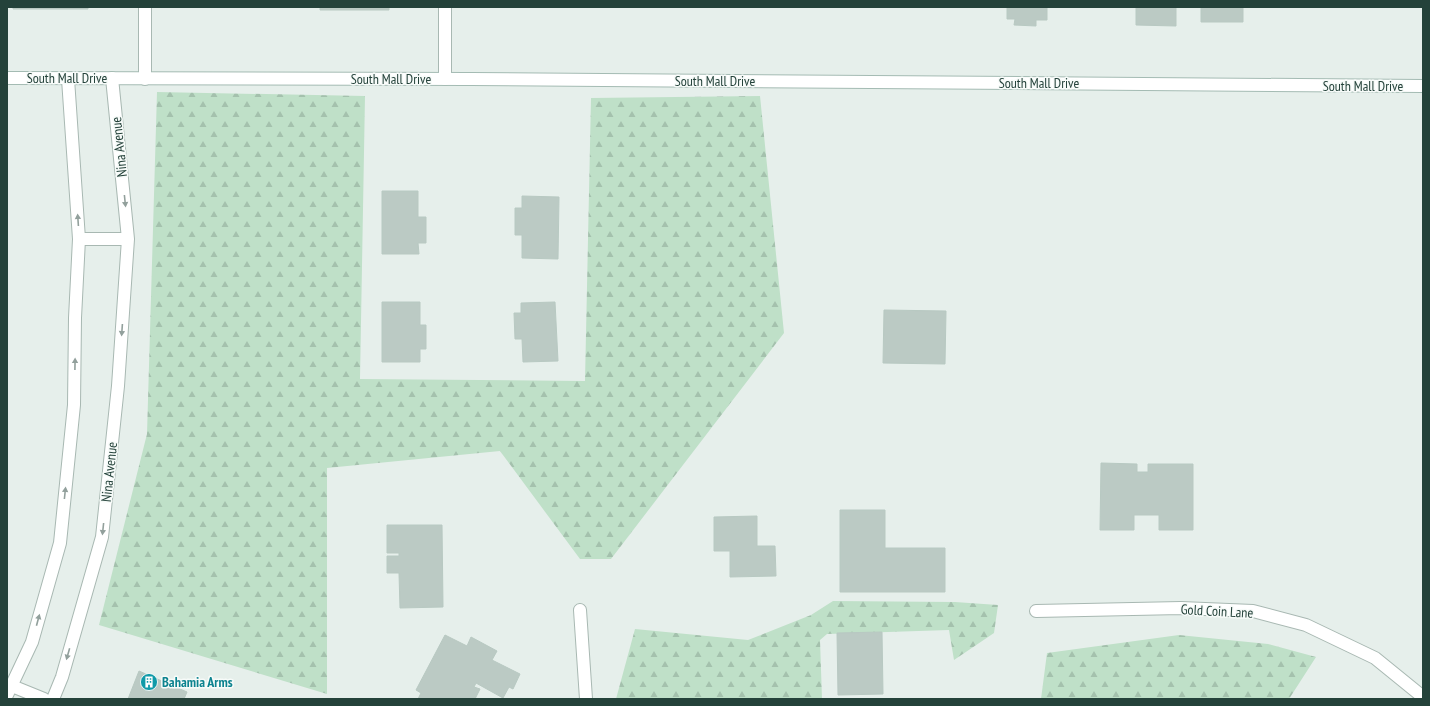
<svg xmlns="http://www.w3.org/2000/svg" width="1430" height="706" font-family="'PT Sans Narrow',sans-serif">
<style>
.forest{fill:url(#forest-firs)}
.building{fill:#bbcac4;stroke:#b8c9c2}
.lines{fill:none;stroke-linecap:round;stroke-linejoin:round}
.street-casing{stroke:#a8b8b2;stroke-width:14}
.secondary-casing{stroke:#a4bbb3;stroke-width:14}
.street{stroke:#fff;stroke-width:12}
.secondary{stroke:#fff;stroke-width:12}
.oneway{fill:#92a09c}
.labels{text-anchor:middle;stroke-width:3;stroke-linejoin:round;paint-order:stroke}
.street-label{font-size:14px;fill:#24423a;stroke:#f7fbf9}
.culture-label{font-size:14px;font-weight:bold;fill:#0d838f;stroke:#f7fbf9;text-anchor:start}
</style>
<defs>
<pattern id="forest-firs" width="22" height="20" patternUnits="userSpaceOnUse"><rect width="22" height="20" fill="#bfe0c8"/><path d="M5 1l3.5 6h-7zM16 11l3.5 6h-7z" fill="#a4c1ad"/></pattern>
</defs>
<rect width="100%" height="100%" fill="#e6efeb"/>
<!-- forest -->
<path class="forest" d="M157 92 365 96 360 379 585 381 591 98 760 96 784 333 611 559H580L500 451 327 468V694L99 625 147 434Z
M833 601 955 602 998 605 994 633 954 660 949 630 827 634 820 640 822 699H616L635 629 748 640 811 615Z
M1179 635 1268 644 1316 657 1289 699H1041L1047 653Z"/>
<!-- building -->
<path class="building" d="M13 7H88V9H13Z
M320 7H389V10H320Z
M1007 7H1047V20H1036V26L1014 25 1015 19H1007Z
M1136 7H1176V26L1136 25Z
M1201 7H1243V22H1201Z
M382 191H418V217H426V243H418L419 254H382Z
M522 196 559 197 558 259 522 258V235H515V208H522Z
M382 302H420V325H426V349H420V362H382Z
M555 302 558 361 523 362 522 339H515L514 313H521V303Z
M884 310 946 311 945 364 883 363Z
M1101 463 1137 464V472H1148V464H1193V530H1159V515H1134V530H1100Z
M840 510H885V548H945V592H840Z
M757 516V546H775L776 576 730 577V551H714V517Z
M387 525H442L443 607 400 608 399 573H387V556H399V553H387Z
M882 632 883 694 838 695 837 633Z
M445 635 467 646 471 637 497 651 492 660 520 674 513 689 509 687 503 698 476 683 474 687 480 689 475 699H418L421 693 416 690Z
M139 671 187 692 184 699H128Z"/>
<g class="lines">
<!-- street casing -->
<g class="street-casing">
<path id="street" d="M145 7V79
M445 7V79
M79 239H128
M580 610 586 699
M1036 611 1181 608 1253 611 1306 625 1375 658 1423 697
M12 686 44 699
M7 695 32 642 60 543 74 405 75 318 79 239 68 79
M53 699 62 677 102 537 118 386 128 239 112 78"/>
</g>
<!-- secondary casing -->
<g class="secondary-casing">
<path id="secondary" d="M7 78 471 79 1423 86"/>
</g>
<!-- street -->
<use href="#street" class="street"/>
<!-- secondary -->
<use href="#secondary" class="secondary"/>
</g>
<!-- one-way arrows -->
<defs><path id="oneway-solid" d="M-6-.8H1V-3.2L6.5 0L1 3.2V.8H-6Z"/></defs>
<g class="oneway">
<use href="#oneway-solid" transform="translate(125 201) rotate(84)"/>
<use href="#oneway-solid" transform="translate(78 220) rotate(-94)"/>
<use href="#oneway-solid" transform="translate(122 330) rotate(94)"/>
<use href="#oneway-solid" transform="translate(75 364) rotate(-89)"/>
<use href="#oneway-solid" transform="translate(65 493) rotate(-84)"/>
<use href="#oneway-solid" transform="translate(103 529) rotate(96)"/>
<use href="#oneway-solid" transform="translate(38 620) rotate(-75)"/>
<use href="#oneway-solid" transform="translate(68 654) rotate(106)"/>
</g>
<!-- icons -->
<defs>
<g id="building-disc" transform="scale(0.9)"><circle r="9.5" fill="#0f9aa8" stroke="#f7fbf9"/><path d="M-4-6H4V6H1V3H-1V6H-4ZM-2.5-4.3h1.7v1.8h-1.7ZM.8-4.3h1.7v1.8H.8ZM-2.5-1h1.7V.8h-1.7ZM.8-1h1.7V.8H.8Z" fill="#fff"/></g>
</defs>
<g fill-rule="evenodd">
<use href="#building-disc" x="149" y="682"/>
</g>
<g class="labels">
<!-- street labels -->
<g class="street-label">
<text x="67" y="83">South Mall Drive</text>
<text x="391" y="84">South Mall Drive</text>
<text x="715" y="86">South Mall Drive</text>
<text x="1039" y="88">South Mall Drive</text>
<text x="1363" y="91">South Mall Drive</text>
<text transform="translate(119 147) rotate(-96)" y="5">Nina Avenue</text>
<text transform="translate(109 472) rotate(-84)" y="5">Nina Avenue</text>
<text transform="translate(1217 611) rotate(3)" y="5">Gold Coin Lane</text>
</g>
<!-- culture labels -->
<g class="culture-label">
<text x="162" y="687">Bahamia Arms</text>
</g>
</g>
<!-- border -->
<rect width="1430" height="706" fill="none" stroke="#24423a" stroke-width="16"/>
</svg>
